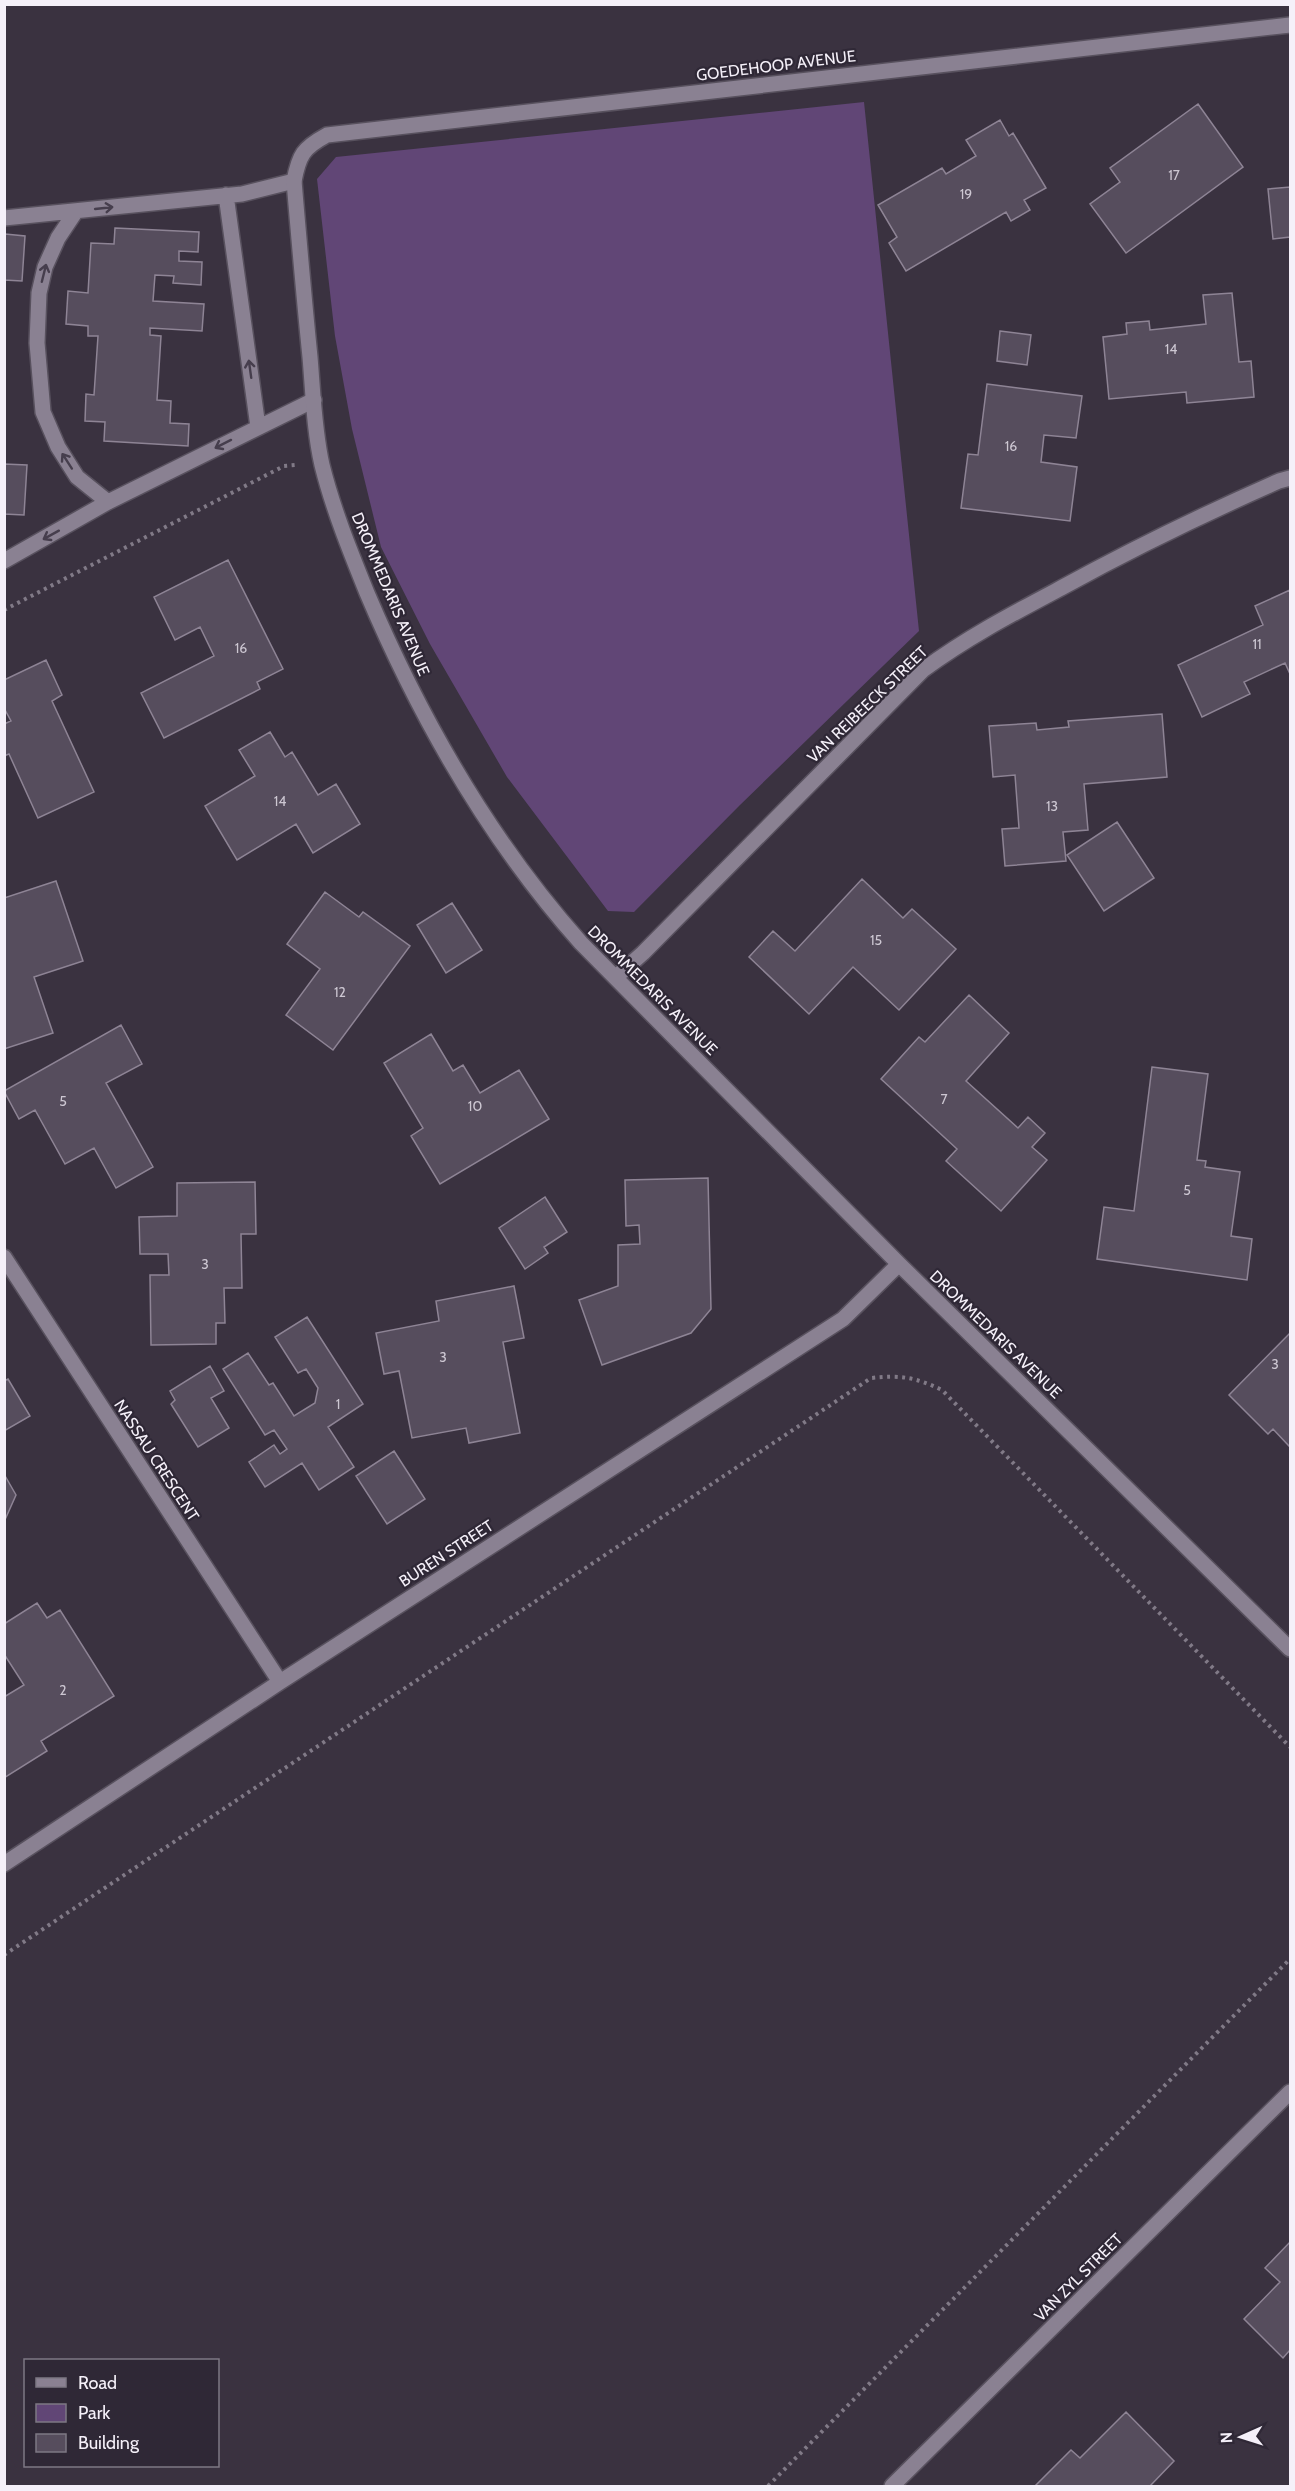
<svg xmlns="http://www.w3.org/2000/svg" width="1295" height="2491" font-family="Cabin,sans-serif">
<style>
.green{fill:#614676}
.building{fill:#564d5d;stroke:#8e8495;stroke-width:1.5}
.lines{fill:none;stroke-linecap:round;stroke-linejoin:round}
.lane-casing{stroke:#58515e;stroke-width:18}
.street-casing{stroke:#58515e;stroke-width:18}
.path{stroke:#817a87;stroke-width:4;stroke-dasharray:3 4.5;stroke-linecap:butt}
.lane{stroke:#8a8192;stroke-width:15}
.street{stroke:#8a8192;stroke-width:15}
.oneway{stroke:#463e4d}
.labels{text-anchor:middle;stroke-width:4.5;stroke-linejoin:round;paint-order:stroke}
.number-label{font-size:14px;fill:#cdc7d2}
.street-label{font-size:16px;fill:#f5f0f9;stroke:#2f2836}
</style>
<rect width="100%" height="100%" fill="#3a3240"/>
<!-- green -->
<path class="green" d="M864 102 919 631 740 805 634 912 608 911 507 777 430 644 381 547 352 429 335 336 317 179 336 157Z"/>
<!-- building -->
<path class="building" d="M1198 104 1243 167 1126 253 1090 204 1120 182 1110 168Z
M1000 120 1009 136 1013 133 1046 188 1024 200 1030 210 1011 221 1006 212 906 271 889 243 897 237 878 205 942 168 946 174 976 156 966 140Z
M1290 187V237L1273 239 1268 189Z
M115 228 199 232 198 252 179 251V261L202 262 201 285 173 283 174 276 155 275 153 301 204 304 202 331 150 328V335L161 336 157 400 171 401 170 423 189 424 188 446 104 441 105 422 85 421 86 394 94 395 98 336H88V326L66 324 68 291 88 293 91 243 114 244Z
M5 234 25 236 22 281 4 280Z
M1232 293 1239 362 1251 361 1254 397 1187 403 1186 392 1109 399 1103 337 1127 334 1126 323 1149 321 1150 330 1206 324 1203 295Z
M1000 331 1031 335 1027 365 997 361Z
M987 384 1082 396 1076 438 1044 435 1041 462 1077 467 1070 521 961 508 968 454 978 455Z
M4 464 27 465 24 515 4 514Z
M228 560 283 669 257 682 260 689 164 738 141 693 214 656 200 627 175 640 154 597Z
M1290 590V674L1285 663 1244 682 1250 694 1202 717 1178 665 1263 625 1255 606Z
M46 660 62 695 52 701 94 792 38 818 9 754 4 756V724L11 721 4 708V680Z
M1162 714 1167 777 1084 784 1088 830 1063 832 1066 861 1005 866 1002 829 1019 828 1015 775 993 777 989 726 1036 723 1037 730 1069 727 1068 721Z
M270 732 285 757 292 752 318 795 336 784 360 824 313 853 296 824 237 860 205 806 255 776 239 750Z
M1117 822 1154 878 1104 911 1067 855Z
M862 879 903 918 912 909 956 949 899 1010 853 967 809 1014 749 957 773 931 795 951Z
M56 881 83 961 34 977 53 1033 4 1049V898Z
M325 892 359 917 363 912 410 946 333 1050 286 1015 320 969 287 944Z
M452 903 482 950 446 973 417 925Z
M969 995 1009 1033 966 1081 1018 1128 1028 1117 1045 1133 1032 1147 1047 1160 1001 1211 946 1161 957 1149 881 1079 919 1037 925 1042Z
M121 1025 142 1064 106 1083 153 1167 116 1188 94 1148 65 1164 35 1110 19 1119 4 1091Z
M431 1034 453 1071 463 1065 480 1093 519 1070 549 1119 440 1184 411 1136 423 1128 384 1063Z
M1152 1067 1208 1074 1197 1160 1206 1161 1205 1167 1240 1172 1231 1236 1252 1239 1247 1280 1097 1259 1104 1207 1134 1211Z
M708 1178 711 1309 691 1333 602 1365 579 1300 618 1286V1245L640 1244 639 1225 626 1226 625 1180Z
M255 1182 256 1234H241L242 1288H224L225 1323H216V1344L151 1345 150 1275H169L168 1254H140L139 1217 177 1216V1183Z
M545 1197 567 1232 544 1247 548 1253 525 1269 499 1228Z
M514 1286 524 1338 503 1342 520 1433 469 1443 466 1428 412 1438 399 1371 384 1374 376 1333 439 1321 436 1301Z
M307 1317 363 1404 328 1427 354 1467 319 1490 302 1463 265 1487 249 1462 274 1445 280 1454 287 1449 274 1430 265 1435 223 1369 248 1353 269 1385 273 1383 294 1416 315 1403 318 1388 306 1369 298 1373 275 1337Z
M1290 1333V1447L1273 1429 1268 1434 1229 1395Z
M210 1366 224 1391 211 1398 229 1428 198 1447 171 1404 175 1400 170 1391Z
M8 1379 30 1416 4 1431V1381Z
M394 1451 425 1499 387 1524 356 1476Z
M4 1474 16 1495 4 1522Z
M37 1603 47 1618 60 1610 114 1696 41 1741 47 1751 4 1778V1697L24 1685 4 1654V1624Z
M1290 2242V2350L1283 2358 1244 2319 1280 2282 1265 2268Z
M1126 2412 1174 2461 1150 2486H1035L1071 2450 1080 2458Z"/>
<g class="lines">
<!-- lane casing -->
<g class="lane-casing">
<path id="lane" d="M226 195 258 427
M76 211 58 238 45 267 39 293 37 343 43 412 58 447 77 477 108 502
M4 218 242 194 294 181
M4 561 108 502 314 400"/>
</g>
<!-- street casing -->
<g class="street-casing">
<path id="street" d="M1290 25 327 135C303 148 299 155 294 181 299 240 304 298 310 357 313 392 314 430 322 465 333 509 350 551 367 593 420 718 490 841 581 943L899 1264 1290 1649
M616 977 643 953 923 670C968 637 1012 614 1061 588 1132 549 1204 514 1279 481L1290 478
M4 1257 280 1682
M4 1864 280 1682 843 1319 899 1264
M892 2486 1290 2092"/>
</g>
<!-- path -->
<path class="path" d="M4 610 284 466 296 465
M4 1955 871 1378C901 1375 915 1377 942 1390L1290 1747
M768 2486 1290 1959"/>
<!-- lane -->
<use href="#lane" class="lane"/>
<!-- street -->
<use href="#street" class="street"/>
</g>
<!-- one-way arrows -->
<defs><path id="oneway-shaft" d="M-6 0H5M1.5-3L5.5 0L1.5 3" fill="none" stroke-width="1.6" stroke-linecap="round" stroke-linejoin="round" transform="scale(1.5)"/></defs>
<g class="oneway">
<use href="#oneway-shaft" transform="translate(104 208) rotate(-6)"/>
<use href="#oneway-shaft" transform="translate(44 273) rotate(-76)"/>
<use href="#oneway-shaft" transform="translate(250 369) rotate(-98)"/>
<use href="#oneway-shaft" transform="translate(223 444) rotate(153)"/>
<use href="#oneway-shaft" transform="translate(67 461) rotate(-123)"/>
<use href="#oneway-shaft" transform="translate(51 535) rotate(151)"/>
</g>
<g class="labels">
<!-- number labels -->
<g class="number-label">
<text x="1174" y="180">17</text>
<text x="966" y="199">19</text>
<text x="1171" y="354">14</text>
<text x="1011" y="451">16</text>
<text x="1257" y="649">11</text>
<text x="241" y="653">16</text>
<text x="280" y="806">14</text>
<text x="1052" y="811">13</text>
<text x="876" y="945">15</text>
<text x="340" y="997">12</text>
<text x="944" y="1104">7</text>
<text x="63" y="1106">5</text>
<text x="475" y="1111">10</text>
<text x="1187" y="1195">5</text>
<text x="205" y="1269">3</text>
<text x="443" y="1362">3</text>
<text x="1275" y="1369">3</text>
<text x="338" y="1409">1</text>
<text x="63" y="1695">2</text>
</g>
<!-- street labels -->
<g class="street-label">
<text transform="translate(776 65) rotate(-7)" y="6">GOEDEHOOP AVENUE</text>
<text transform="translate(391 594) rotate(67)" y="6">DROMMEDARIS AVENUE</text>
<text transform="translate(867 704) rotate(-44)" y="6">VAN REIBEECK STREET</text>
<text transform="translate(653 990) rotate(45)" y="6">DROMMEDARIS AVENUE</text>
<text transform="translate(996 1334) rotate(44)" y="6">DROMMEDARIS AVENUE</text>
<text transform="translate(157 1460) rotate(57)" y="6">NASSAU CRESCENT</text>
<text transform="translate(446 1553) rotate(-33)" y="6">BUREN STREET</text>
<text transform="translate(1078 2277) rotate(-45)" y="6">VAN ZYL STREET</text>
</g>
</g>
<!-- border -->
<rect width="1295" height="2491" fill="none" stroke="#f5f0f9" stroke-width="12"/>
<!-- legend -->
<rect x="24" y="2359" width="195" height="108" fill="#2f2836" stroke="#7e7884" stroke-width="1.5"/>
<rect x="36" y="2378" width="30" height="9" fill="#8a8192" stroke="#7e7884" stroke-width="1.5"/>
<text x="78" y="2389" font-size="18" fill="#f5f0f9">Road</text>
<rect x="36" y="2404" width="30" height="18" fill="#614676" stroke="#7e7884" stroke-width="1.5"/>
<text x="78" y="2419" font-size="18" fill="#f5f0f9">Park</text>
<rect x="36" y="2434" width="30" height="18" fill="#564d5d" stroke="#7e7884" stroke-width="1.5"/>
<text x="78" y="2449" font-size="18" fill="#f5f0f9">Building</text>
<!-- north arrow -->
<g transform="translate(1241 2437) rotate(267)" stroke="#2f2836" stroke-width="4.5" paint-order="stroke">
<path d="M0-4.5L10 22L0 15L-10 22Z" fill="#f5f0f9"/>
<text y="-9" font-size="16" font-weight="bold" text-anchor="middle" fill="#f5f0f9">N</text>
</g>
</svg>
